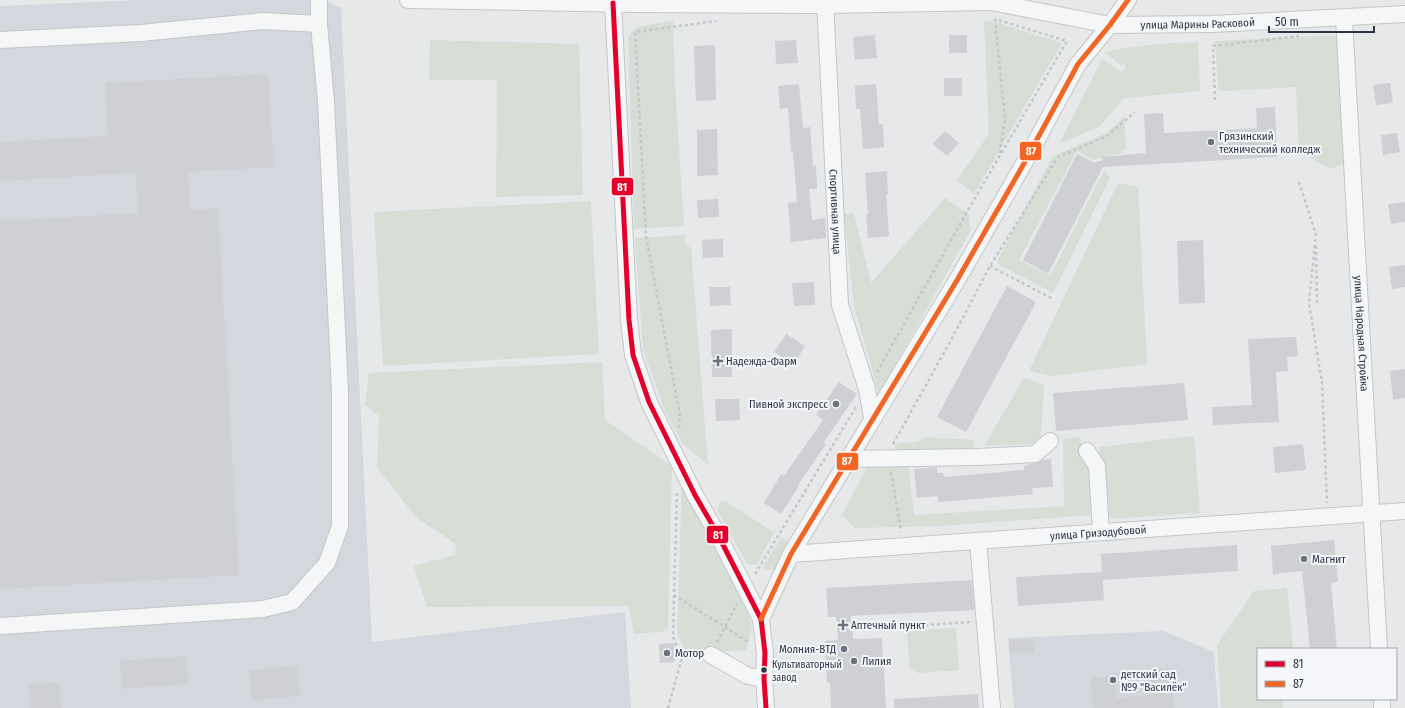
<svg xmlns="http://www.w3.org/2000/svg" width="1405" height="708" font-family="'Fira Sans Condensed',sans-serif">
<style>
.built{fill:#d4d7dd}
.green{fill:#d6ded6}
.building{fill:#ced0d3}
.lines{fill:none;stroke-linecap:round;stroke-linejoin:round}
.minor-casing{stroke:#c4c6c8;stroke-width:18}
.path{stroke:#c5c6ca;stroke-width:2.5;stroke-dasharray:3 3;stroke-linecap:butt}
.minor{stroke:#f5f6f7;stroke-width:16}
.bus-1-casing{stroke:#f4f6f9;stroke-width:8}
.bus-2-casing{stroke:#f4f6f9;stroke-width:8}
.bus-1{stroke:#e4002b;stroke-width:5}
.bus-2{stroke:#f26522;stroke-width:5}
.poi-dot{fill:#6c737f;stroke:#f4f6f9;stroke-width:1.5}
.bus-dot{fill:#2b3445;stroke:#f4f6f9;stroke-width:1.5}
.labels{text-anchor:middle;stroke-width:4;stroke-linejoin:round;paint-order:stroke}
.bus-label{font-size:10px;fill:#2b3445;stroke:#f4f6f9;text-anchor:start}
.street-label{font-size:11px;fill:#2b3445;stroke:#f4f6f9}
.poi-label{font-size:11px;fill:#2b3445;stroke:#f4f6f9;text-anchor:start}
.line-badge{stroke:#f4f6f9;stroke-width:1.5}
.badge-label{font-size:11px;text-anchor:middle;font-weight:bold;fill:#fff}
</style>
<rect width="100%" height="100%" fill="#e6e8ea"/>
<!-- built -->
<path class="built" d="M138 0H324L341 8 372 642 625 612 631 708H0V6Z
M1163 631 1214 652 1218 708H1014L1008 638Z"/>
<!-- green -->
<path class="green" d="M984 20 999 23 1062 43 974 194 957 180 989 134Z
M673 21 675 86 684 226 634 229 628 37 637 27Z
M1338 35 1348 161 1331 169 1299 152 1296 87 1225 91 1219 90 1218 87 1215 41Z
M430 40 579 44 583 195 496 197 497 80H429Z
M1198 42 1200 91 1124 98 1100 126 1059 144 1102 59 1123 73 1126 64 1121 65 1104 52C1136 45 1166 43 1198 42Z
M1124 116 1126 149 1121 153 1094 160 1077 151 1019 260 1050 276 1104 170 1110 178 1053 293 999 265 997 261 1053 156 1107 133Z
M1118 183 1138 187 1147 364 1053 376 1029 371Z
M945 198 969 214 971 230 879 394 854 306 844 214 854 213 871 283Z
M591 201 599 354 383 366 374 212Z
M685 235V244L691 248 708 465 683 444 665 411 643 350 635 238Z
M602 362 605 420 672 466 668 631 634 634 629 606 427 607 414 566 455 555 456 544 417 518 377 468 379 416 365 405 369 373Z
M1024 378 1044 385 1041 436 1032 444 984 446Z
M1194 436 1200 513 1107 519 1099 447Z
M925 437 974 440 972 451 918 454 894 448C900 439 908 444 916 442 919 442 923 439 925 437Z
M1080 437 1083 458 1090 465 1093 515 940 526 855 528 842 515 868 465H908L914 515 1064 506 1063 439Z
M682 480 748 610 752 630 746 650 686 654 677 632Z
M725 501 774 532 757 565 747 564 717 510 720 502Z
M781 537 793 544 776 569 768 570 763 568Z
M1287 588 1293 649H1258V699H1283V708H1221L1217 645 1254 591Z
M956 628 959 670 918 673 910 669 907 631Z"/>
<!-- building -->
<path class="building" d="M875 35 877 58 855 60 853 37Z
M949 35H967V53H949Z
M796 40 798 63 776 64 775 41Z
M715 45 716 100 696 101 694 46Z
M268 74 274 167 188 172 190 210 218 208 239 575 0 589V221L138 213 135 173 0 181V142L108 136 105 83Z
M944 78H962V96H944Z
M1390 83 1393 103 1376 105 1373 85Z
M799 84 803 128 810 127 813 166 816 165 817 189H809L812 220 825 218 826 238 791 242 788 203 797 202 793 152H791L788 108 780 109 778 86Z
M876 84 879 124H883L884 147 863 149 860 109H856L855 86Z
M1275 107 1277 157 1103 167 1048 274 1023 260 1077 154 1095 163 1103 160 1102 157 1146 153 1144 114 1163 113 1164 133 1257 128 1256 108Z
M717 129 718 175 697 176V130Z
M945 131 959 143 947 156 933 144Z
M1397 133 1400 152 1383 155 1381 135Z
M887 171 888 194H886L889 236 868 238 866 215 868 214 865 173Z
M718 199 719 217 698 218 697 200Z
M1405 202V222L1391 224 1388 204Z
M723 239V257L703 258 702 240Z
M1203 240 1205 303 1179 304 1177 241Z
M1405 265V287L1392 289 1389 267Z
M814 282 815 305 794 306 792 283Z
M1007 286 1036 302 966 432 937 417Z
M709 287H730L731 305 710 306Z
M732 329V377H712L711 330Z
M786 334 805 346 794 364 774 352Z
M1296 337 1298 356 1287 357 1288 371 1276 372 1279 422 1213 425 1212 407 1252 405 1248 339Z
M1405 369V398L1393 400 1390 371Z
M839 382 857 394 823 443 826 444 798 485 799 486 781 514 764 503 781 474 784 476 823 420 816 415Z
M1184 383 1188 420 1056 431 1053 393Z
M715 399H739L740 420 716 421Z
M1303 444 1306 470 1275 473 1273 447Z
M1051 459 1053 487 1032 488 1033 494 938 502 937 496 917 498 914 469 937 467V473H943L944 477 1024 470V466L1028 465V464L1036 463 1043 460Z
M1334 540 1338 582 1331 583 1337 649H1310L1302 571 1273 574 1271 546Z
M1237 545 1238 571 1103 580 1104 600 1018 606 1016 577 1102 572 1101 554Z
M972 580 974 610 851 616 853 639 882 638 886 708H831L830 683H827L825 641 838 640 836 617H828L826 588Z
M1033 639 1034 652 1010 653 1009 640Z
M674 643 675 662 660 663 659 644Z
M186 656 188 684 122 689 120 661Z
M297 666 300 696 252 700 249 670Z
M1171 668 1174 708H1093L1091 678 1114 676 1116 698 1150 695 1148 670Z
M59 682 61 708H31L29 685Z
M978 694 979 708H894V699Z"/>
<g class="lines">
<!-- minor casing -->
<g class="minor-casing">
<g id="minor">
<path id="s1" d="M408 0 636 4 825 5 991 2 1110 25 1212 24 1405 14"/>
<path id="s2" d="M825 0 840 305 867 389 872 418"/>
<path d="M613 3 629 320 633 355 649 402 695 495 717 533 761 619 765 653 764 679 766 708"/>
<path id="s3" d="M1344 18 1379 649"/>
<path d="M0 40 141 33 263 21 319 24V0"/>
<path d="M1087 451 1097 466 1101 532"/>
<path d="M848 459 978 457 1035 454 1050 441"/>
<path d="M978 541 992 708"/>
<path id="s4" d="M791 554 1405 511"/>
<path d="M761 619 791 554 956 282 1022 167 1078 64 1110 25 1128 0"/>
<path d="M0 626 263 609 292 602 327 563 340 526V391L326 102 319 24"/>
<path d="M711 655 748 676 764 679"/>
<path d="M1382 699V708"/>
</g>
</g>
<!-- path -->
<path class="path" d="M995 19 1005 120 999 157
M1215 100 1213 46 1299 36
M1299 182 1316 235
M1316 233 1309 303 1322 383 1327 503
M1316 246 1317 303
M990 266 1053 299
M877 372 968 210 1067 41 995 19
M679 428 680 415 646 236 635 32 716 21
M893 444 950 342 990 266 1058 157 1107 136 1135 112
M891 472 901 532
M677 493 674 595 750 643
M755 574 856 407
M674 595 673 637 682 658
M901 627 970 622
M717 642 737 604
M668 708 682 658 698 657"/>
<!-- minor -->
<use href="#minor" class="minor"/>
<!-- bus-1 casing -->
<g class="bus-1-casing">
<path id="bus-1" d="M613 3 629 320 633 355 649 402 695 495 717 533 761 619 765 653 764 679 766 708"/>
</g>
<!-- bus-2 casing -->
<g class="bus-2-casing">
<path id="bus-2" d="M761 619 791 554 956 282 1022 167 1078 64 1110 25 1128 0"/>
</g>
<!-- bus-1 -->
<use href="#bus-1" class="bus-1"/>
<!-- bus-2 -->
<use href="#bus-2" class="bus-2"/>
</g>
<!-- markers -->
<g class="poi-dot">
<circle cx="1211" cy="142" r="4"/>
<path d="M716 355h4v4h4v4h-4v4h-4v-4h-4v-4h4z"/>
<circle cx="836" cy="404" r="4"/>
<circle cx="1304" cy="559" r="4"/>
<path d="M841 619h4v4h4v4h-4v4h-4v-4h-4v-4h4z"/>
<circle cx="844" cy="649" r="4"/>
<circle cx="667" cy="653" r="4"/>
<circle cx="854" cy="661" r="4"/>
<circle cx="1113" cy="680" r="4"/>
</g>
<circle class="bus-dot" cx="764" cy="670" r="3.5"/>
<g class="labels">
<!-- bus labels -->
<g class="bus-label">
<text x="772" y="668">Культиваторный<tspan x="772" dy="13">завод</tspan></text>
</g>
<!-- street labels -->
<g class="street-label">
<text dy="4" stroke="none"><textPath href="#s1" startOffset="792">улица Марины Расковой</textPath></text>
<text dy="4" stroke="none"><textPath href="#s2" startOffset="212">Спортивная улица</textPath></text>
<text dy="4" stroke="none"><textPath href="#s3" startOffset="316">улица Народная Стройка</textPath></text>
<text dy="4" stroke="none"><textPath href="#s4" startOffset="308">улица Гризодубовой</textPath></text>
</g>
<!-- poi labels -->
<g class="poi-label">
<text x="1219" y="140">Грязинский<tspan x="1219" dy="13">технический колледж</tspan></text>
<text x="726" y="365">Надежда-Фарм</text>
<text x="828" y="408" text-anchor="end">Пивной экспресс</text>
<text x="1312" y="563">Магнит</text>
<text x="851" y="629">Аптечный пункт</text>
<text x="836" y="653" text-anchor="end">Молния-ВТД</text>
<text x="675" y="657">Мотор</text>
<text x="862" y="665">Лилия</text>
<text x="1121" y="678">детский сад<tspan x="1121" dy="13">№9 "Василёк"</tspan></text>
</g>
</g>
<g class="line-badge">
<rect x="1019" y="141" width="23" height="20" rx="4" fill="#f26522"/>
<rect x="611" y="177" width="23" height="19" rx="4" fill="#e4002b"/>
<rect x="836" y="452" width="23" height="19" rx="4" fill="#f26522"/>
<rect x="706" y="525" width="23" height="19" rx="4" fill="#e4002b"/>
</g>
<g class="badge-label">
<text x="1031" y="155">87</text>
<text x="622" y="191">81</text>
<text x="847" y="465">87</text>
<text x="718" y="539">81</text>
</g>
<!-- legend -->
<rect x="1257" y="648" width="140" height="52" fill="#f4f6f9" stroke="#a4a8b1"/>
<rect x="1265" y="661" width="20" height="6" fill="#e4002b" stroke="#a4a8b1"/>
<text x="1293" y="668" font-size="12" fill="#2b3445">81</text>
<rect x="1265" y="681" width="20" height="6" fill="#f26522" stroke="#a4a8b1"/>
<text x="1293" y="688" font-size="12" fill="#2b3445">87</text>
<!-- scale -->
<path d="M1269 26v6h105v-6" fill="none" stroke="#2b3445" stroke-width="2"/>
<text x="1275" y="26" font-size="12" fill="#2b3445" stroke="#f4f6f9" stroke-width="3" paint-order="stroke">50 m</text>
</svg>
